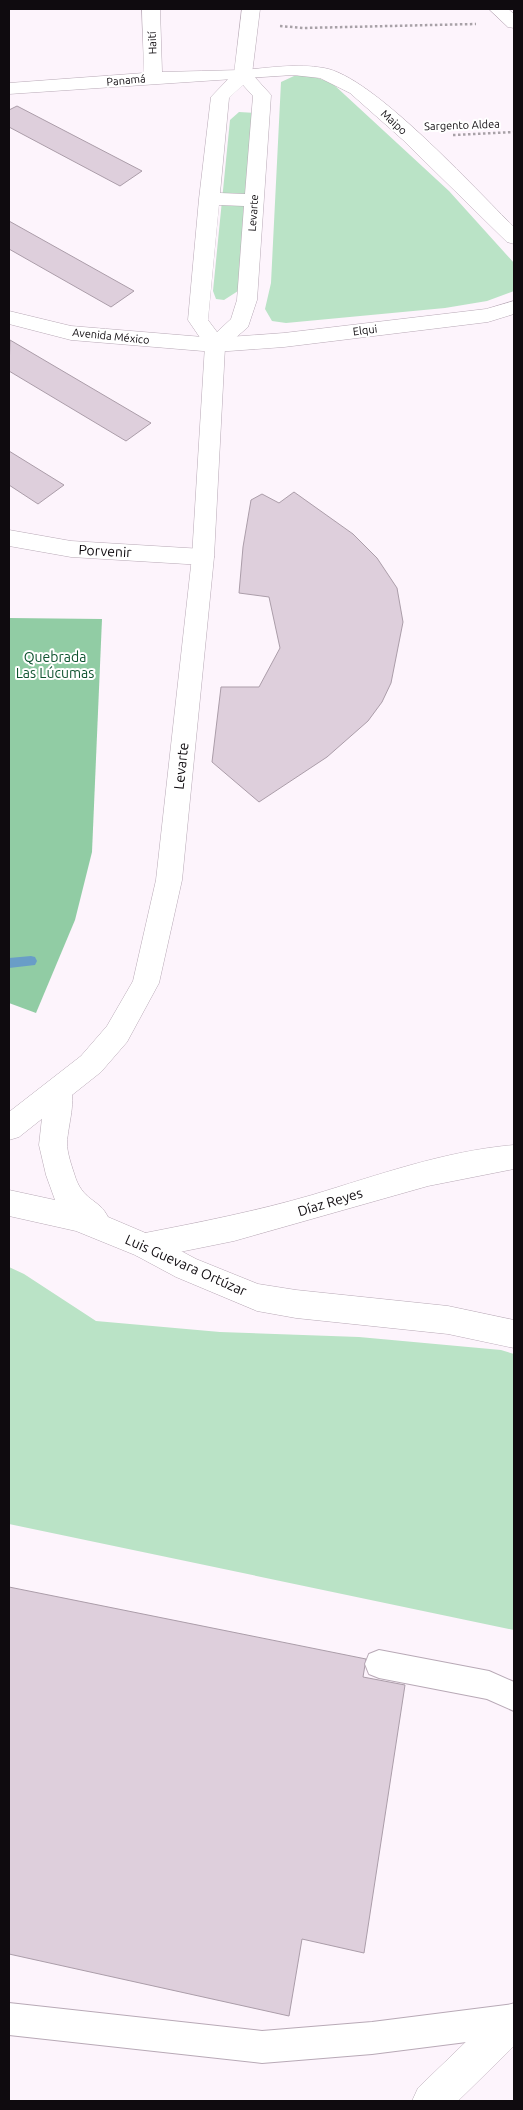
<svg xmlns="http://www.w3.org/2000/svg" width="523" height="2110" font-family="Ubuntu,sans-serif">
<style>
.green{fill:#bae3c6}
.forest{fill:#91cca4}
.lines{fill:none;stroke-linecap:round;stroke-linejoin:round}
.stream{fill:#699dc7;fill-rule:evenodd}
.building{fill:#decfdc;stroke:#ab9da9}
.service-casing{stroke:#b8a9b6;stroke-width:2}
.minor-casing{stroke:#b8a9b6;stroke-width:1}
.tertiary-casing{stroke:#b8a9b6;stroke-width:1}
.primary-casing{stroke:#b8a9b6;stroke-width:1}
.path{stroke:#a8a1a7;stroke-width:2.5;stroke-dasharray:2.5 2.5;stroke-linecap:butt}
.service{fill:#fff;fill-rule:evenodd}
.minor{fill:#fff;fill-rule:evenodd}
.tertiary{fill:#fff;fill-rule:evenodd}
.primary{fill:#fff;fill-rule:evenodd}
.labels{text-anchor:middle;stroke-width:4;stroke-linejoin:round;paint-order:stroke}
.far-street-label{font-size:11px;fill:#0f0b0f;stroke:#fff}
.street-label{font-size:14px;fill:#0f0b0f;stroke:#fff}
.park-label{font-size:14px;fill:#0e532f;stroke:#fff}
</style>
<rect width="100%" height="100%" fill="#fdf4fc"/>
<!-- green -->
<path class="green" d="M294 76H312L332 83 449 191 514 263V291L487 301 445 308 286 323 272 321 265 309 271 283 281 82Z
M239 112 256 113 238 291 224 300 216 299 213 291 230 120Z
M9 1267 24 1274 96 1321 220 1332 359 1337 501 1350 514 1354V1630L9 1524Z"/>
<!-- forest -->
<path class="forest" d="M9 618 102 619 92 852 75 920 36 1013 9 1003Z"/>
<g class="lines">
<!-- stream -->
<path class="stream" d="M31 956 35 957 37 961 35 965 9 968V958Z"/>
</g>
<!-- building -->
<path class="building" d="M17 106 142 171 120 186 9 127V110Z
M9 221 134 291 111 307 9 249Z
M10 340 151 423 126 441 9 371Z
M9 451 64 485 38 504 9 485Z
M294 492 353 534 377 558 397 588 403 622 391 683 382 702 368 721 327 757 259 802 212 762 221 687H259L280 648 269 597 239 593 243 547 251 500 262 494 279 503Z
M9 1587 366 1659 363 1677 405 1685 364 1953 302 1939 289 2016 9 1954Z"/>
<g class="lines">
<!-- service casing -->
<g class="service-casing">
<path id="service" d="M379 1650 489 1671 514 1682V1711L487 1699 379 1678 369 1674 365 1664 369 1654Z
M9 2003 262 2031 372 2022 514 2004V2036L372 2054 262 2063 9 2035Z"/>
</g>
<!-- minor casing -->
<g class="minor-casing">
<path id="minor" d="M142 9H160L162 72C188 71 215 71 241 70 270 68 296 63 324 68 373 76 475 189 514 227V244L507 242 403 140 350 93 320 78 293 75 9 94V83L144 73Z
M489 9H508L514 14V28L508 27Z
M514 301V314L488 322 284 347 215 352 71 340 9 324V311L71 326 215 338 284 333 486 309Z
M514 1145V1169L428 1186 234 1241 145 1259 135 1255 130 1246 135 1237 145 1233C201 1222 257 1211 312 1195 379 1175 444 1151 514 1145Z"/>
</g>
<!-- tertiary casing -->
<g class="tertiary-casing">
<path id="tertiary" d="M9 530 71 541 203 549 211 551 214 557 211 563 203 565 71 557 9 546Z
M59 1079 69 1083C77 1100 68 1124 67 1143 67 1152 71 1164 74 1173 82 1202 99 1198 108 1217L155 1237 196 1259 258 1284 296 1290 448 1306 514 1320V1348L448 1334 296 1318 257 1311 176 1277 135 1255 76 1231 9 1216V1190L55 1200 46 1175 39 1145 45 1091 49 1083Z
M514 2003V2046L458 2101H412L418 2088 501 2008Z"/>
</g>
<!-- primary casing -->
<g class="primary-casing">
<path id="primary" d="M242 9H260L252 74 271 95 257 300 248 327 225 347 214 557 182 880 159 983 127 1042 101 1072 19 1137 9 1140V1112L81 1056 107 1026 133 981 156 880 192 557 205 345 188 320 199 199 211 97 234 73ZM243 85 253 96 245 194 220 193 229 98ZM219 205 244 206 237 300 231 319 217 332 208 320Z"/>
</g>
<!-- path -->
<path class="path" d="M280 26 303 28 476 24
M453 135 514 132"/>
<!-- service -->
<use href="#service" class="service"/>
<!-- minor -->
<use href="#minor" class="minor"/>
<!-- tertiary -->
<use href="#tertiary" class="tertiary"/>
<!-- primary -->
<use href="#primary" class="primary"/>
</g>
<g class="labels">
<!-- far-street labels -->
<g class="far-street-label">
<text transform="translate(152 43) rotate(-92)" y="4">Haití</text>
<text transform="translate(126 80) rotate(-5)" y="4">Panamá</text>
<text transform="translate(394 122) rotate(42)" y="4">Maipo</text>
<text transform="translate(462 125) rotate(-2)" y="4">Sargento Aldea</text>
<text transform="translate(253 213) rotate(-86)" y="4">Levarte</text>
<text transform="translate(365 330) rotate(-7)" y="4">Elqui</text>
<text transform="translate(111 336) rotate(6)" y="4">Avenida México</text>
</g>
<!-- street labels -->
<g class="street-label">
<text transform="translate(105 551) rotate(3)" y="5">Porvenir</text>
<text transform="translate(181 766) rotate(-84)" y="5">Levarte</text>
<text transform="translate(330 1202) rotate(-17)" y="5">Díaz Reyes</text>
<text transform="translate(186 1265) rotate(24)" y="5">Luis Guevara Ortúzar</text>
</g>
<!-- park labels -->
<g class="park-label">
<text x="55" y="662">Quebrada<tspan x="55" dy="16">Las Lúcumas</tspan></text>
</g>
</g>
<!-- border -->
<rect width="523" height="2110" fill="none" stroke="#0f0b0f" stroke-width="20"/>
</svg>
